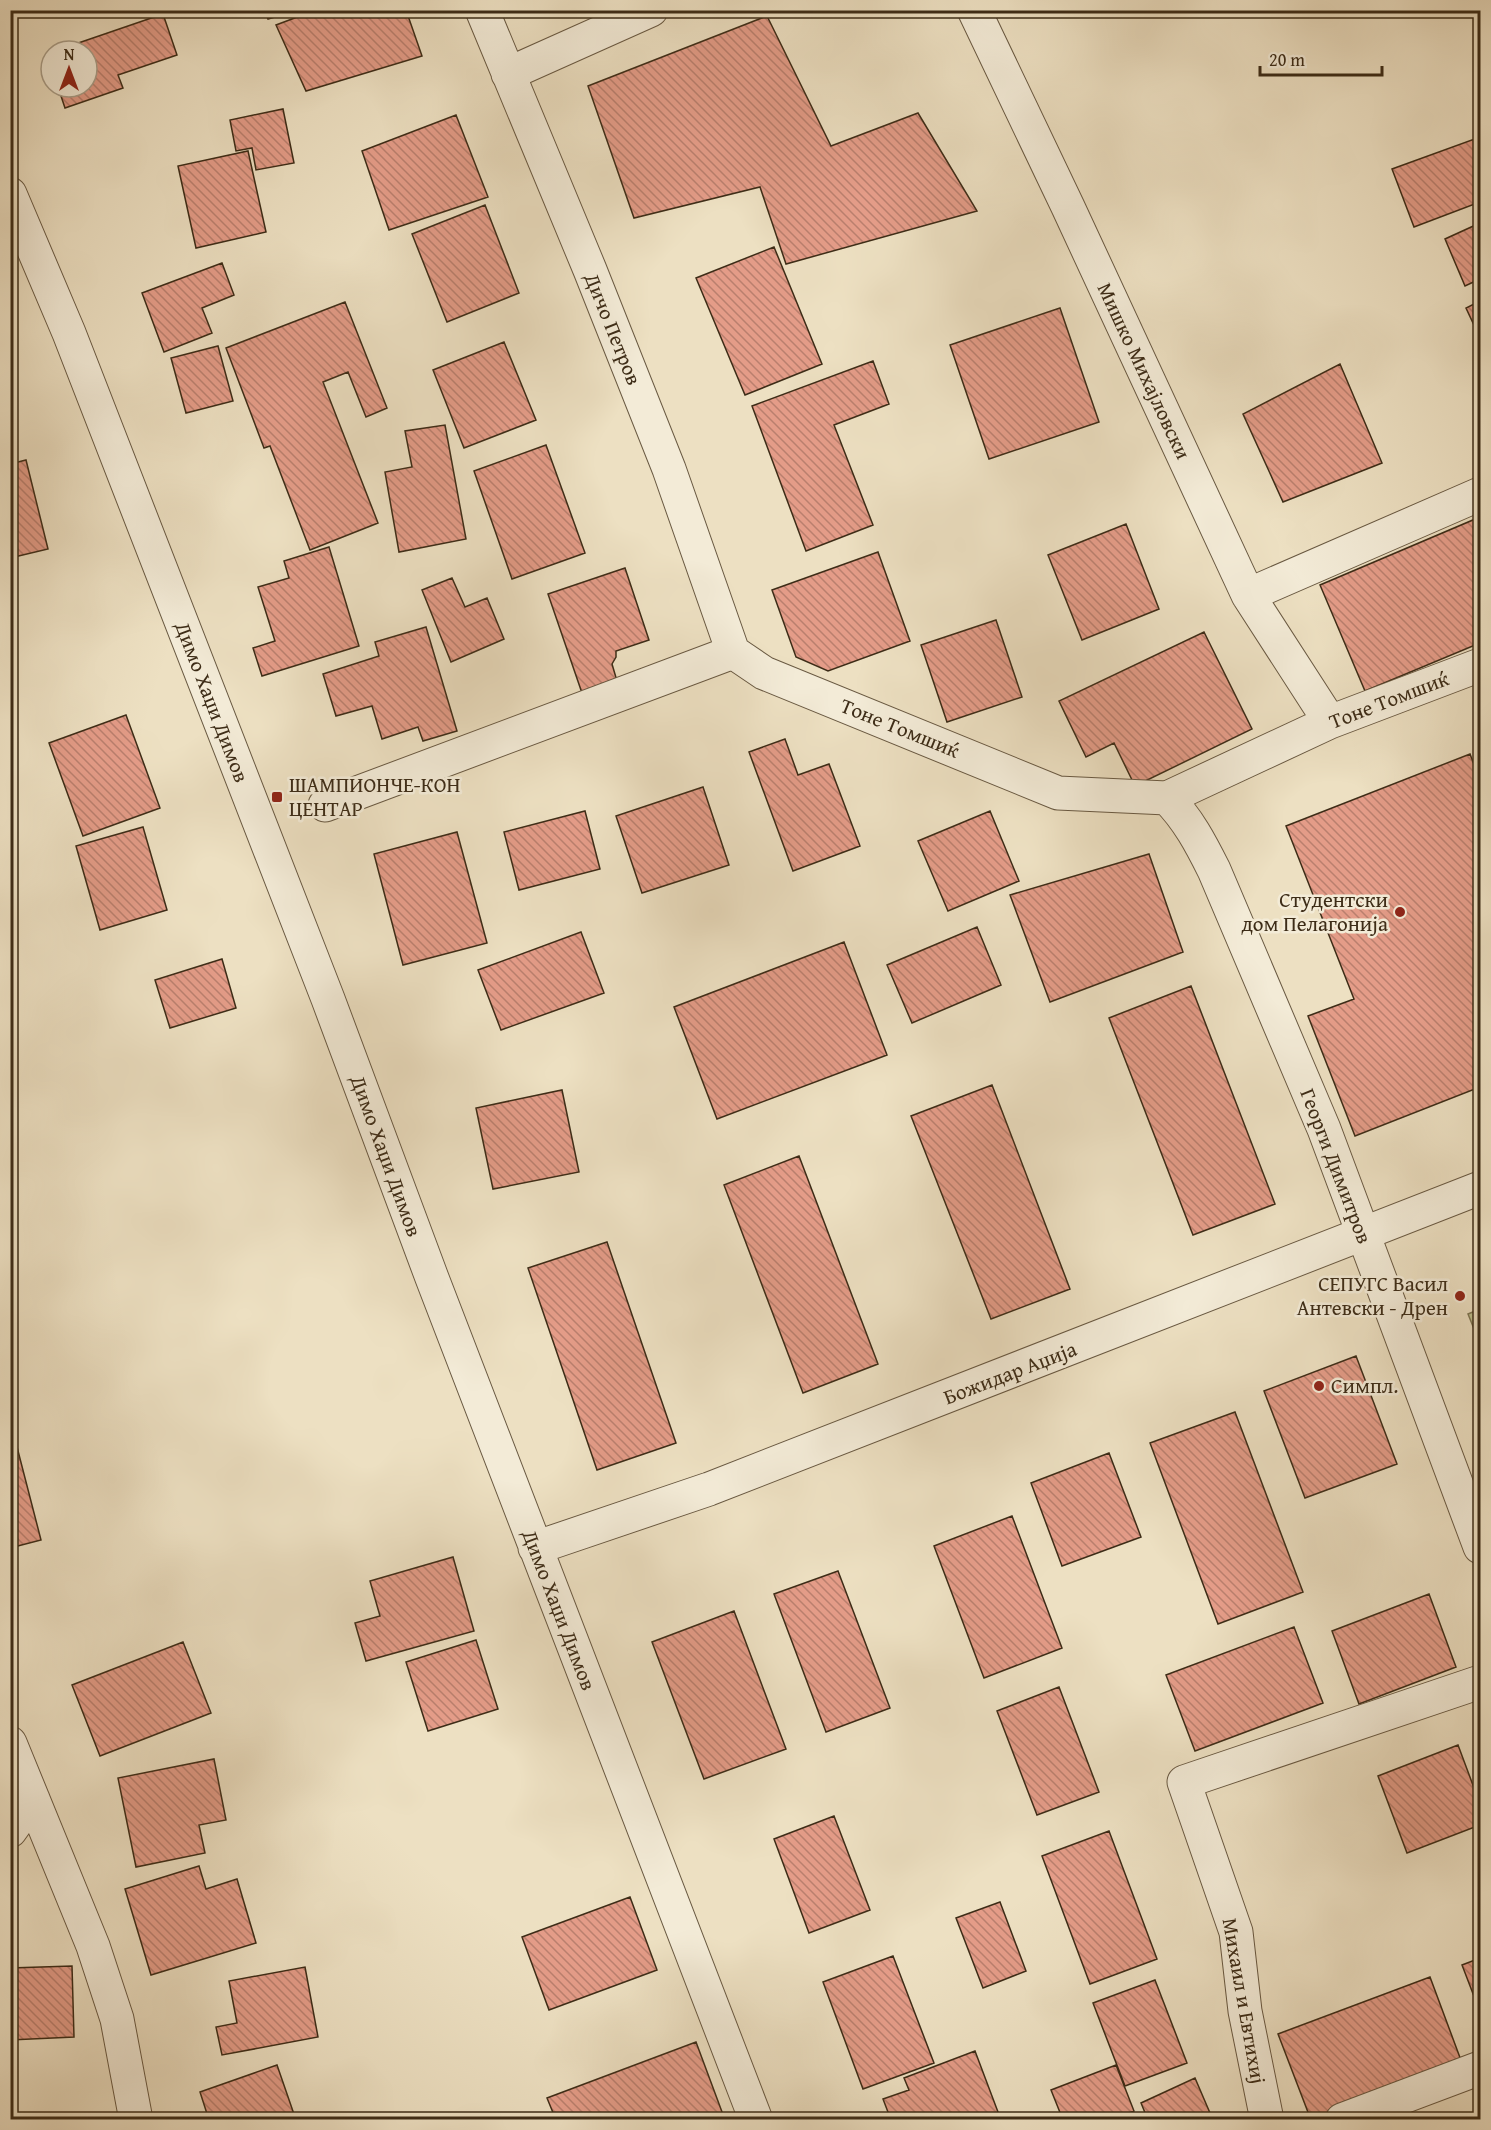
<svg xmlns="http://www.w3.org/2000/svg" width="1491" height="2130" font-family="'Gentium Book Plus',serif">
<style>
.pitch{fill:#bec18f;stroke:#7e7653;stroke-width:1.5}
.building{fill:url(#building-back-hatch);stroke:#3d2c17;stroke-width:1.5}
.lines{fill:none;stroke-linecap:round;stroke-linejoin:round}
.minor-casing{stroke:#695942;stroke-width:35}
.minor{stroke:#f3ebd7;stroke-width:33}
.poi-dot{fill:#8f2418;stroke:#f3ebd7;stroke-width:2}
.labels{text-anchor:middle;stroke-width:5;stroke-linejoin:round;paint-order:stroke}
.street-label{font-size:21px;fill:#3d2c17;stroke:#f3ebd7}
.poi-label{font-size:21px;fill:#3d2c17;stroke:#f3ebd7;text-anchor:start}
</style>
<defs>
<pattern id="building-back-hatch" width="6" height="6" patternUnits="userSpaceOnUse" patternTransform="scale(1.5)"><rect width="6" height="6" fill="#e49c88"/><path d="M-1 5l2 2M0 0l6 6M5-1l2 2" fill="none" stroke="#ba7f6e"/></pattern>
</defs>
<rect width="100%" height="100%" fill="#ede0c2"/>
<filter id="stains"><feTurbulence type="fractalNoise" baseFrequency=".00333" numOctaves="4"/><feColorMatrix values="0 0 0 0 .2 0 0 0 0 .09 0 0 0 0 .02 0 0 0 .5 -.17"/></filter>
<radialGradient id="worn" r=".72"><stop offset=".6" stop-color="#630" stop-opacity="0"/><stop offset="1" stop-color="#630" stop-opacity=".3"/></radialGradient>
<!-- pitch -->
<path class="pitch" d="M1480 1309V1344L1468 1314Z"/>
<!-- building -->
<path class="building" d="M264 10H298L268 19Z
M316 10H406L422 56 306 91 276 25Z
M1370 10H1387L1374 17Z
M163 14 177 55 118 75 123 88 65 108 58 87H87V51H55Z
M767 16 831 146 918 113 977 211 786 264 760 187 634 218 588 86Z
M283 109 294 163 256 170 252 148 236 151 230 120Z
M456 115 488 197 389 230 362 151Z
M1480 137V202L1414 227 1392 169Z
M248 151 266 232 196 248 178 166Z
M485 205 519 293 447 322 412 234Z
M1480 223V279L1465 286 1445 239Z
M774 247 822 364 745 395 696 278Z
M222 263 234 295 202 308 212 333 164 352 142 293Z
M1480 301V338L1466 308Z
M345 302 387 408 366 417 348 372 323 382 378 523 310 550 270 446 264 448 226 348Z
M1060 308 1099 422 989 459 950 345Z
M504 342 536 420 464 448 433 370Z
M218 346 233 401 186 413 171 358Z
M873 361 889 404 834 425 873 525 806 551 752 406Z
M1340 364 1382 463 1283 502 1243 414Z
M445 425 466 539 399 552 385 472 412 467 405 431Z
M546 445 585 553 512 579 474 471Z
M26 460 48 549 10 558V464Z
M1480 517V643L1365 691 1320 585Z
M1126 524 1159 609 1082 640 1048 555Z
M329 547 359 646 262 676 253 648 275 641 258 587 289 578 284 561Z
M878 552 910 641 828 671 796 657 772 590Z
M625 568 649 640 616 651V657L612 664 617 681 582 693 548 594Z
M452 578 465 607 487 598 504 639 451 662 422 590Z
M996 620 1022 697 947 722 921 645Z
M426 627 457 731 423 741 418 727 382 739 372 706 336 716 323 674 379 656 375 642Z
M1204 632 1252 729 1135 786 1114 743 1086 757 1059 701Z
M126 715 160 808 83 836 49 743Z
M785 739 798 775 829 764 860 846 793 871 749 752Z
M1470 754 1480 780V1087L1355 1136 1308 1016 1354 999 1286 826Z
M703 787 729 865 642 893 616 816Z
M585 811 600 869 519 890 504 832Z
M990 811 1019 881 948 911 918 841Z
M143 827 167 910 100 930 76 846Z
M457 832 487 943 403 965 374 854Z
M1149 854 1183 952 1050 1002 1010 895Z
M977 927 1001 985 912 1023 887 965Z
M581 932 604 993 501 1030 478 970Z
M844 942 887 1055 717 1119 674 1007Z
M222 959 236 1008 170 1028 155 980Z
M1191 986 1275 1204 1193 1235 1109 1018Z
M992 1085 1070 1289 991 1319 911 1116Z
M562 1090 579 1172 493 1189 476 1108Z
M799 1156 878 1364 803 1393 724 1185Z
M607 1242 676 1443 597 1470 528 1268Z
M1356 1356 1397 1464 1305 1498 1264 1391Z
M1235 1412 1303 1592 1218 1624 1150 1443Z
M17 1447 41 1540 10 1548V1448Z
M1109 1453 1141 1537 1062 1566 1031 1483Z
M1012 1516 1062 1648 984 1678 934 1546Z
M453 1557 474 1631 366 1661 355 1623 380 1616 370 1581Z
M838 1571 890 1708 826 1732 774 1594Z
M1429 1594 1456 1667 1359 1704 1332 1631Z
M734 1611 786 1749 704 1779 652 1642Z
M1294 1627 1323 1703 1195 1751 1166 1675Z
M476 1640 498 1709 428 1731 406 1662Z
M183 1642 211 1713 100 1756 72 1685Z
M1059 1687 1099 1792 1037 1815 997 1711Z
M1458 1745 1480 1804V1825L1407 1853 1378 1776Z
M214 1759 226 1820 199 1825 205 1853 136 1867 118 1778Z
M834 1816 870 1910 809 1933 774 1839Z
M1109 1831 1157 1959 1090 1984 1042 1856Z
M199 1866 206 1889 237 1879 256 1943 151 1975 125 1889Z
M630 1897 657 1970 549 2010 522 1937Z
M1000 1902 1026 1971 983 1988 956 1918Z
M893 1956 934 2063 863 2089 823 1982Z
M1480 1958V2012L1462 1965Z
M72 1966 74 2037 10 2040V1968Z
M305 1967 318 2037 222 2055 216 2027 237 2023 229 1981Z
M1430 1977 1462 2063 1311 2120 1278 2034Z
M1155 1980 1187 2063 1125 2086 1093 2003Z
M696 2042 725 2120H556L547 2098Z
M975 2051 1001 2120H891L883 2099 909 2090 904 2078Z
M277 2065 296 2120H209L200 2092Z
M1116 2065 1134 2111 1112 2120H1063L1051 2090Z
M1195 2078 1213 2120H1148L1141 2103Z"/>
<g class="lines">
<!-- minor casing -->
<g class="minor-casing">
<path id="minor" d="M482 10 590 270 669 469 733 652
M974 10 1068 207 1248 595 1330 722
M508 74 651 10
M10 194 69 333 328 999 432 1278 756 2120
M1248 595 1480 494
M1167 798C1188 819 1201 844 1214 870L1324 1129 1480 1547
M325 805 733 652 764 673 1058 793 1167 798 1330 722 1480 665
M535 1548 709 1489 1480 1188
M10 1743 93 1946 117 2019 136 2120
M10 1831 33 1799
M1267 2120 1245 2011 1236 1932 1184 1782 1480 1682
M1342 2120 1480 2068"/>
</g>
<!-- minor -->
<use href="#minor" class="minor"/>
</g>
<!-- markers -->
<g class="poi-dot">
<rect x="271" y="791" width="12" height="12" rx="3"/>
<circle cx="1400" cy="912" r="6"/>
<circle cx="1460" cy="1296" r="6"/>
<circle cx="1319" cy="1386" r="6"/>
</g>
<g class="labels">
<!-- street labels -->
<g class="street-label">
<text transform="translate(613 329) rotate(68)" y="7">Дичо Петров</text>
<text transform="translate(1144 371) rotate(65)" y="7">Мишко Михајловски</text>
<text transform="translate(1389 700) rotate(-21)" y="7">Тоне Томшиќ</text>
<text transform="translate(212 702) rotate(69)" y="7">Димо Хаџи Димов</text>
<text transform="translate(900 728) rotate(22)" y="7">Тоне Томшиќ</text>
<text transform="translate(386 1156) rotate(70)" y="7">Димо Хаџи Димов</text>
<text transform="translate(1336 1166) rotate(69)" y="7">Георги Димитров</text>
<text transform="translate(1010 1373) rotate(-21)" y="7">Божидар Аџија</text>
<text transform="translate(559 1610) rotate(69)" y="7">Димо Хаџи Димов</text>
<text transform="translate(1244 2001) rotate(80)" y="7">Михаил и Евтихиј</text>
</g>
<!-- poi labels -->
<g class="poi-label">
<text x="289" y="792">ШАМПИОНЧЕ-КОН<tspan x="289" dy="24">ЦЕНТАР</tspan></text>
<text x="1388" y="907" text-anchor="end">Студентски<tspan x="1388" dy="24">дом Пелагонија</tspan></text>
<text x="1448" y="1291" text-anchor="end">СЕПУГС Васил<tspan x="1448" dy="24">Антевски - Дрен</tspan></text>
<text x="1331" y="1393">Симпл.</text>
</g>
</g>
<!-- margin -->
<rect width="1491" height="2130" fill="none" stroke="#ede0c2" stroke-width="36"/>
<rect x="12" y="12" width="1467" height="2106" fill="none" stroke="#3d2c17" stroke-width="3"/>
<rect x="18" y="18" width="1455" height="2094" fill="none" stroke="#3d2c17" stroke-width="1.5"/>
<!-- north arrow -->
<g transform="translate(69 69)"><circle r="28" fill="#f3ebd7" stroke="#aa9f8a" stroke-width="1.5"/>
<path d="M0-4.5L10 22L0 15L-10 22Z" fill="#8f2418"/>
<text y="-9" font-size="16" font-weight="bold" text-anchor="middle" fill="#3d2c17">N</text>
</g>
<!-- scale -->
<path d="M1260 66v9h122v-9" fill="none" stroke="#3d2c17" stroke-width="3"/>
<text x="1269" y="66" font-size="18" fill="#3d2c17" stroke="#f3ebd7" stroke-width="4.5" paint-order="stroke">20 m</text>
<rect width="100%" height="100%" filter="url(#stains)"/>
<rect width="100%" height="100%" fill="url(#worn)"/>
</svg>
